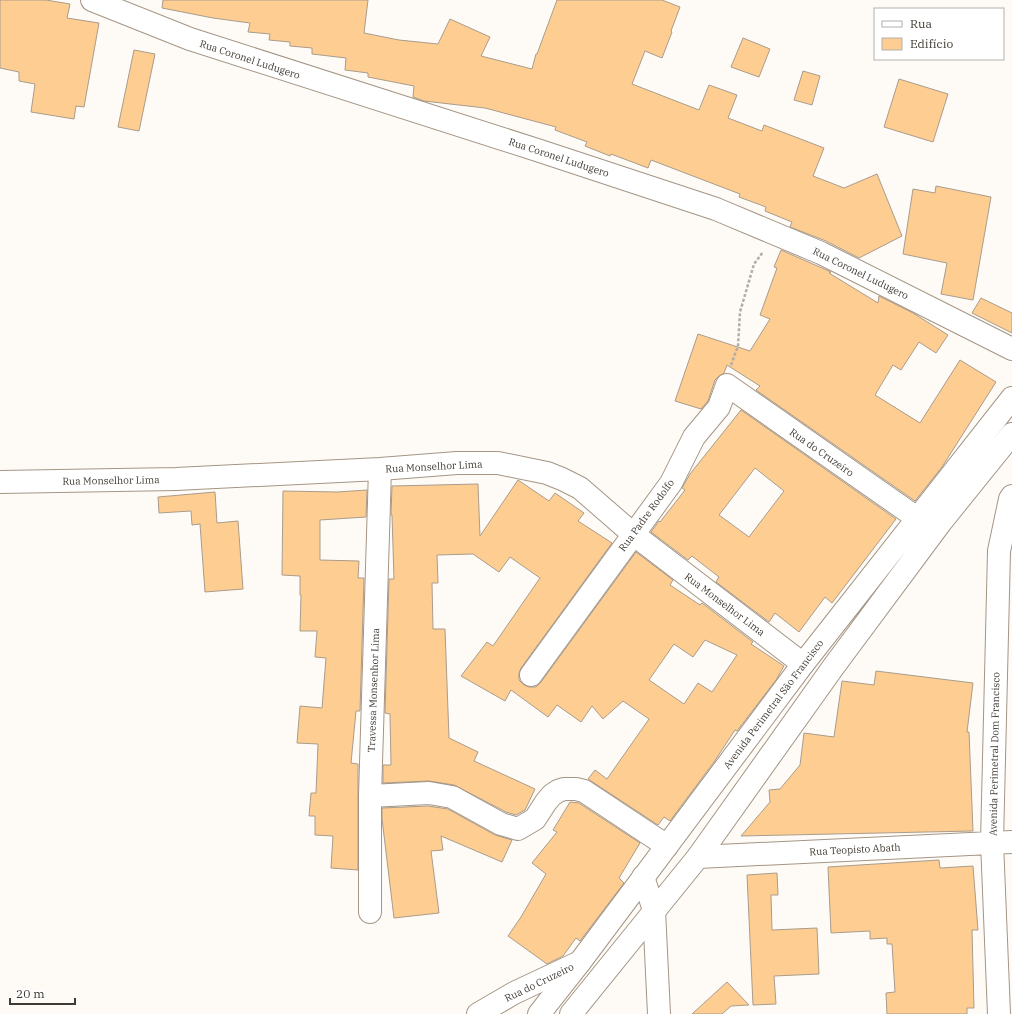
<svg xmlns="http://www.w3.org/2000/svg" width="1012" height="1014" font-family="'IBM Plex Serif',serif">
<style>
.building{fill:#fecd91;stroke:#aa9c8b;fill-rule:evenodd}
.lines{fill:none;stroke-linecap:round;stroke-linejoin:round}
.street-casing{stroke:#a49585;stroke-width:24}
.secondary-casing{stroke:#a49585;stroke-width:24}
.path{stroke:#b1aca7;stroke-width:2.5;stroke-dasharray:3 2;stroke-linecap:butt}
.street{stroke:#fff;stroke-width:22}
.secondary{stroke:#fff;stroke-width:22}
.labels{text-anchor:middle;stroke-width:3;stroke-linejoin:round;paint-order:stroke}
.street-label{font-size:10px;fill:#403a33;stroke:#fff}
</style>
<rect width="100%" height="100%" fill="#fefbf7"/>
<!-- building -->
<path class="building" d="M0 0H46L70 4 67 18 99 23 84 107 76 106 74 119 31 112 35 84 19 81V72L0 68Z
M163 0H368L364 33 399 40 438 44 450 19 490 37 481 56 532 69 536 54H537L557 0H662L680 7 671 31 672 32 662 58 645 51 632 84 699 110 709 85 737 95 728 118 762 131 764 125 824 148 813 176 844 188 877 174 902 236 859 258 826 241 790 227 792 222 765 211 766 207 739 197 740 194 651 160 648 168 611 154 610 156 585 146 587 142 555 130 556 127 485 108 424 101 413 97 414 86 368 77V73L345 70 346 58 312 54V48L290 46V42L269 40 270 34 248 32 250 23 213 18 162 8Z
M743 38 770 49 759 77 731 67Z
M134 50 155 54 139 131 118 127Z
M803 71 820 76 812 105 794 100Z
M899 79 948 94 933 142 884 127Z
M936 186 991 197 973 300 941 294 947 263 903 254 913 189 935 193Z
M781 250 831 272 829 273 878 303 879 296 913 313 948 335 936 353 919 342 901 370 893 365 875 395 920 423 960 360 996 382 942 467 915 501 756 390 760 386 727 365 724 373 719 376 715 380 708 401 701 409 675 401 698 334 750 351 770 319 760 315 777 268 774 267Z
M981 298 1012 313V333L972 313Z
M741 410 896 519 832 603 825 597 799 632 775 613 769 622 716 582 719 577 692 556 688 560 651 532 659 521 660 522 685 490 682 488 690 474ZM755 468 784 491 749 537 719 515Z
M518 480 549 501 555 493 584 513 578 521 612 543 521 668 519 673V680L524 685 529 687H536L541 682 636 552 673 580 670 585 700 605 702 603 753 642 751 644 784 666 776 680 737 731 735 730 714 762 670 821 664 817 658 825 588 779 595 770 607 779 649 719 623 701 603 719 592 706 581 722 557 705 548 717 511 690 505 701 461 676 487 642 493 646 540 578 510 557 499 572 473 554 437 555 438 583H432L433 629H445L449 738 478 752 474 761 535 789 525 810 516 815 506 812 454 785 429 781 383 783V765H391L390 714 385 713 389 579H394L392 515H391L392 486 478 484 480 536ZM705 640 737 655 712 692 698 683 684 704 649 680 674 644 693 657Z
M367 490 366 517 320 520V560L359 561 358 578H364L360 711H356L351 763 358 764V870L331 868 333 836 315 835V816H309L311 793H316L318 744 297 743 300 706 322 708 326 658 315 657 317 631H300L301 595H300V576L282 575 283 491 337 492Z
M215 492 217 523 238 521 243 589 205 592 200 524 192 525 191 511 159 513 158 497Z
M876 671 973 683 967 732H969L973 831 741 836 770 802 769 790 780 789 800 765 804 733 834 737 842 681 874 685Z
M570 802 579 803 640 843 619 878 624 883 580 941 576 938 563 956 547 964 508 936 521 917 546 874 532 863 557 832 553 830Z
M428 806 448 809 495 835 512 840 502 862 441 836 443 850 431 851 439 913 394 918 382 819V808Z
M939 860 940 868 973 866 978 930H972L974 1008H967V1014H887L886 993 895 992 892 944H887V938L870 939V931L831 933 828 867Z
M777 873 778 895H771L772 930 817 928 819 974 774 976 776 1004 753 1005 747 875Z
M727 982 749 1005 731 1006 722 1014H692Z"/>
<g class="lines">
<!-- street casing -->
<g class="street-casing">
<path id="street" d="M92 0 190 39 537 150 716 209 821 253 1012 349
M0 482 176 479 380 469 457 463H498L547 473 562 479 580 488 633 534 803 664
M531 675 671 483 694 437 719 407 727 385 917 518
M370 796 429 793 452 797 501 824 518 829 535 819 546 802 552 795 558 791 564 789H576L584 791 667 846
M698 857 1012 842
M643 877 654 910 659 1014
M370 912V796L380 469
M478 1014 514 993 580 962
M999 1014 992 842 999 551 1010 499 1012 496"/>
</g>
<!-- secondary casing -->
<g class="secondary-casing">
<path id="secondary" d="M539 1014 580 962 803 664 1012 398
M571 1014 698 857 834 666 941 522 1012 434"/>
</g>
<!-- path -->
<path class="path" d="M731 365 738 346 740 312 754 264 763 252"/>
<!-- street -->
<use href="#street" class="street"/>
<!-- secondary -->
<use href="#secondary" class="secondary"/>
</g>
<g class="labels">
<!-- street labels -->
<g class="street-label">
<text transform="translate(250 59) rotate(18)" y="4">Rua Coronel Ludugero</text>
<text transform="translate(559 157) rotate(18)" y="4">Rua Coronel Ludugero</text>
<text transform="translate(861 273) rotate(26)" y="4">Rua Coronel Ludugero</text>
<text transform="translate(822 452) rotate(35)" y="4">Rua do Cruzeiro</text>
<text transform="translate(434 466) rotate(-3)" y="4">Rua Monselhor Lima</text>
<text transform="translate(111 480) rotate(-1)" y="4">Rua Monselhor Lima</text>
<text transform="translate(646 515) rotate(-54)" y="4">Rua Padre Rodolfo</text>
<text transform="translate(725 604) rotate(37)" y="4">Rua Monselhor Lima</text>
<text transform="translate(373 690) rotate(-88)" y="4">Travessa Monsenhor Lima</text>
<text transform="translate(773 704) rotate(-53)" y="4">Avenida Perimetral São Francisco</text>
<text transform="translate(994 754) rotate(-89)" y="4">Avenida Perimetral Dom Francisco</text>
<text transform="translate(855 849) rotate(-3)" y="4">Rua Teopisto Abath</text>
<text transform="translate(539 982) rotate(-26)" y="4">Rua do Cruzeiro</text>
</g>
</g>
<!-- legend -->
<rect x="874" y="8" width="130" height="52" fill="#ffffff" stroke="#b3b0ad"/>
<rect x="882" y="21" width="20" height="6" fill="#ffffff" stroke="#b3b0ad"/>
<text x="910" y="28" font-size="12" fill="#403a33">Rua</text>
<rect x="882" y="38" width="20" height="12" fill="#fecd91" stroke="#b3b0ad"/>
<text x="910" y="48" font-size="12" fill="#403a33">Edifício</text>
<!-- scale -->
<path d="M10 998v6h65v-6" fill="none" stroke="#403a33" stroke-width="2"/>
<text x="16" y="998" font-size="12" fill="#403a33" stroke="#ffffff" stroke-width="3" paint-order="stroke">20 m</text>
</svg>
